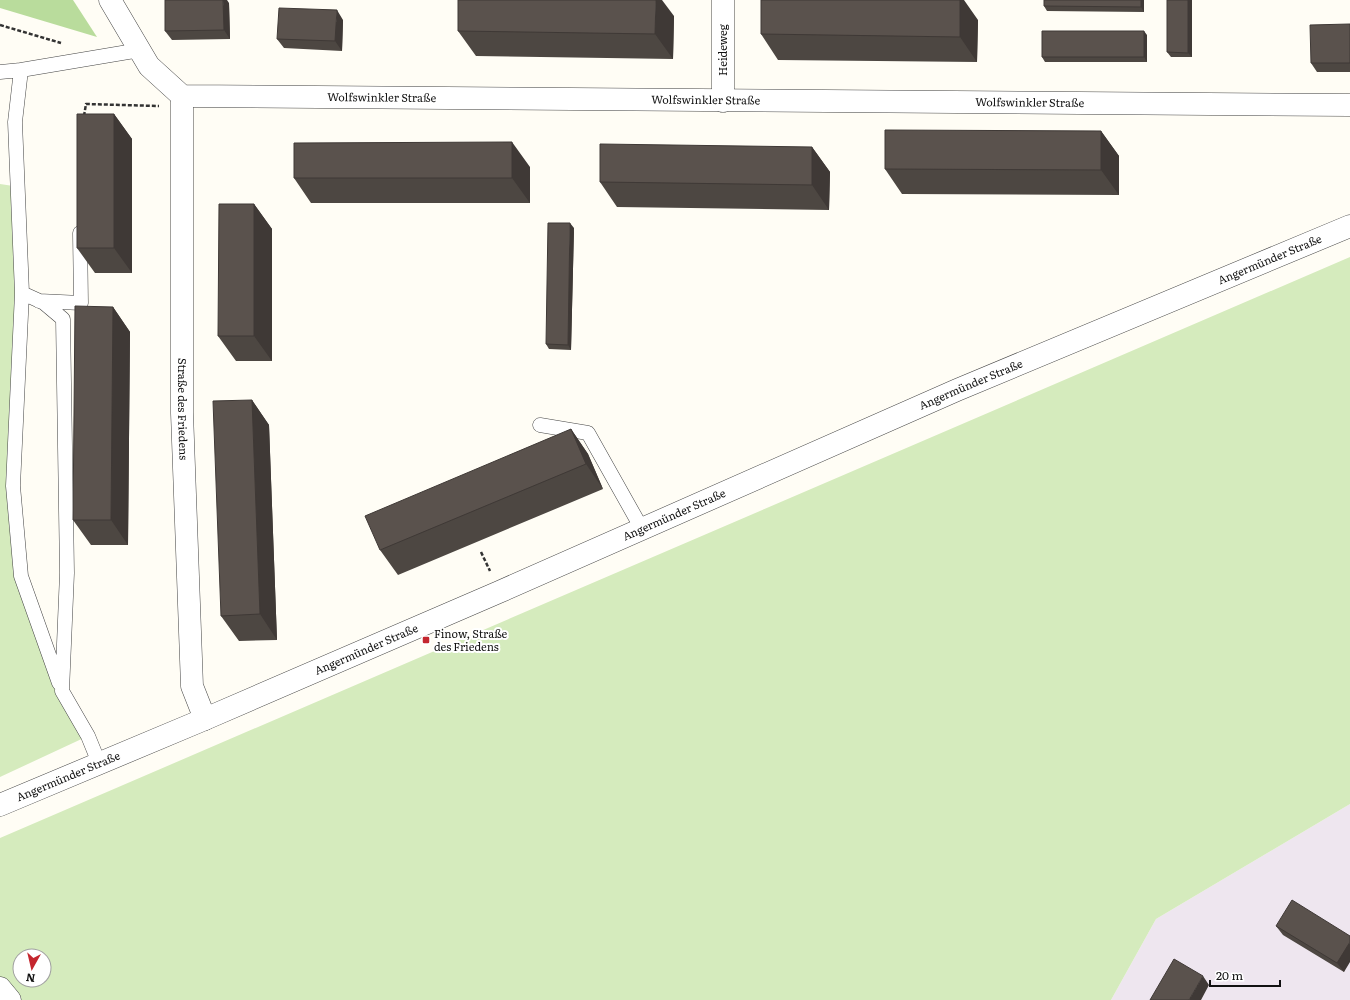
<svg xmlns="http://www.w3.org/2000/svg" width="1350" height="1000" font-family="Literata,serif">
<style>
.industrial{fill:#eee6ef}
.green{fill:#d5ebbd;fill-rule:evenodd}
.forest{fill:#b9dc9c}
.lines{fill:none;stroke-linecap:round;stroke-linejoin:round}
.lane-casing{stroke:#444;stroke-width:15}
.street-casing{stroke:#444;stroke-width:23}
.path{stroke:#333;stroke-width:2.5;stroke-dasharray:4 2;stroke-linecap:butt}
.lane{stroke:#fff;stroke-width:14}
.street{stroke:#fff;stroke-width:22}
.wall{fill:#4d4742}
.shaded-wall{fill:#3f3936}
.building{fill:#5a524d;stroke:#3f3936}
.poi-dot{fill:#c4262e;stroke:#fff;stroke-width:1.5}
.labels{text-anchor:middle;stroke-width:4;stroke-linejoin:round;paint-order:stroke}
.street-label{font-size:11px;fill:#111;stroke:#fff}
.poi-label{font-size:11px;fill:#111;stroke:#fff;text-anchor:start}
</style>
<rect width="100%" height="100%" fill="#fffdf5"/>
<!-- industrial -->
<path class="industrial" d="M1350 804V1000H1111L1156 919Z"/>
<!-- green -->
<path class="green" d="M0 184 20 187 13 486 21 576 88 736 0 777Z
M1350 257V804L1156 919 1111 1000H0V838ZM20 956H44V980H20Z"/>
<!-- forest -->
<path class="forest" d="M0 0H73L97 37 0 8Z"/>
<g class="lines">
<!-- lane casing -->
<g class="lane-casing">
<path id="lane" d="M0 72 21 70
M22 293 13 486 21 576 59 683
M39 301 81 303 80 233
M540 425 588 433 642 529
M99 763 88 736 62 691 67 573 63 319 44 303 22 293 15 122 21 70 140 50"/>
</g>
<!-- street casing -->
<g class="street-casing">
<g id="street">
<path id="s1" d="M110 0 149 66 182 96 1350 105"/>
<path id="s2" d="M182 96V413L192 686 205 719"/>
<path d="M723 101V0"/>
<path id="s3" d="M0 805 205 719 499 592 957 390 1350 226"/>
<path d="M0 988 10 1000"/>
</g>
</g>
<!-- path -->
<path class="path" d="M0 25 61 43
M84 116 86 104 159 106
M481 552 490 571"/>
<!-- lane -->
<use href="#lane" class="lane"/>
<!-- street -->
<use href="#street" class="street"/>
</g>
<!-- wall -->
<path class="wall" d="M1044 0H1144V12L1047 11 1044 6Z
M1167 0H1192V57H1171L1167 52Z
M229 3 230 39 172 40 165 31Z
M674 16 673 59 476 56 458 31Z
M343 20 342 51 284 48 277 39Z
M978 20 977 62 778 60 761 34Z
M1350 24V72H1317L1311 63Z
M1147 35V62H1045L1042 57Z
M114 114 132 139V273H95L77 248Z
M1101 131 1119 156V195L902 194 885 169Z
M812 147 830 172 829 210 617 207 600 182Z
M530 167V203H311L294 178Z
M254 204 272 229V361H236L218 336Z
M574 228 571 350 549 349 546 344Z
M113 307 130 332 128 545H91L73 520Z
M252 400 269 425 277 640 239 641 221 616Z
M571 429 588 454 603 489 398 575 380 550Z
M1276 926 1350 936 1344 972 1283 935Z"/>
<!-- shaded-wall -->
<path class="shaded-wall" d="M223 0H227L229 3 230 39 224 30Z
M656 0H662L674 16 673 59 655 34Z
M960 0H964L978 20 977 62 960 37Z
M1141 0H1144V12L1141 7Z
M1188 0H1192V57L1188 53Z
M337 10 343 20 342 51 335 41Z
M1144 31 1147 35V62L1144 57Z
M114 114 132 139V273L114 248Z
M1101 131 1119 156V195L1101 170Z
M512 142 530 167V203L512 178Z
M812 147 830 172 829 210 812 185Z
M254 204 272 229V361L254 336Z
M570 223 574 228 571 350 568 345Z
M113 307 130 332 128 545 111 520Z
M252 400 269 425 277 640 260 614Z
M571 429 588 454 603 489 586 464Z
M1350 942V962L1344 972 1337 963Z
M1203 976 1209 985 1201 1000H1189Z"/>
<!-- building -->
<path class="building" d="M165 0H223L224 30 165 31Z
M458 0H656L655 34 458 31Z
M761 0H960V37L761 34Z
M1044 0H1141V7L1044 6Z
M1167 0H1188V53L1167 52Z
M279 8 337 10 335 41 277 39Z
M1350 24V63H1311L1310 25Z
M1042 31H1144V57H1042Z
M77 114H114V248H77Z
M885 130 1101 131V170L885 169Z
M512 142V178H294V143Z
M600 144 812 147V185L600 182Z
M219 204H254V336H218Z
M548 223H570L568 345 546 344Z
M75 306 113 307 111 520H73Z
M252 400 260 614 221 616 213 401Z
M571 429 586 464 380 550 365 516Z
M1292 900 1350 936V942L1337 963 1276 926Z
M1174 959 1203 976 1189 1000H1150Z"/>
<!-- markers -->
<rect class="poi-dot" x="422" y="636" width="8" height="8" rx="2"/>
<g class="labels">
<!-- street labels -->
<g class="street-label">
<text transform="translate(723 50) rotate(-90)" y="4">Heideweg</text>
<text dy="4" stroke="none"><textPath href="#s1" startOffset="321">Wolfswinkler Straße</textPath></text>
<text dy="4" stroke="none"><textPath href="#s1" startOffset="645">Wolfswinkler Straße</textPath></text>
<text dy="4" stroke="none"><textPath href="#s1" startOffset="969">Wolfswinkler Straße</textPath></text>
<text dy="4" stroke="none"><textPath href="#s3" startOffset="1382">Angermünder Straße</textPath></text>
<text dy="4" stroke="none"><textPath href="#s3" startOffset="1058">Angermünder Straße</textPath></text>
<text dy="4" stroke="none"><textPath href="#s2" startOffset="313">Straße des Friedens</textPath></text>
<text dy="4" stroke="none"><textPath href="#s3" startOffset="734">Angermünder Straße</textPath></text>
<text dy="4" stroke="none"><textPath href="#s3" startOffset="398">Angermünder Straße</textPath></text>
<text dy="4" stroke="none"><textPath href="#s3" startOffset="74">Angermünder Straße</textPath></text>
</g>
<!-- poi labels -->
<g class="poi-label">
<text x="434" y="638">Finow, Straße<tspan x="434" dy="13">des Friedens</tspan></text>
</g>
</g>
<!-- north arrow -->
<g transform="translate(32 968) rotate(188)"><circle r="19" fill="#ffffff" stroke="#a0a0a0"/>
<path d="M0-3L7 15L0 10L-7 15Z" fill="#c4262e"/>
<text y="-6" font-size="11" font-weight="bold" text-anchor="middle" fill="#111111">N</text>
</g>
<!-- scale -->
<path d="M1210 980v6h70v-6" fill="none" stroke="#111111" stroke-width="2"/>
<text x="1216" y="980" font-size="12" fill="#111111" stroke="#ffffff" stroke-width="3" paint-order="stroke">20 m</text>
</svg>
